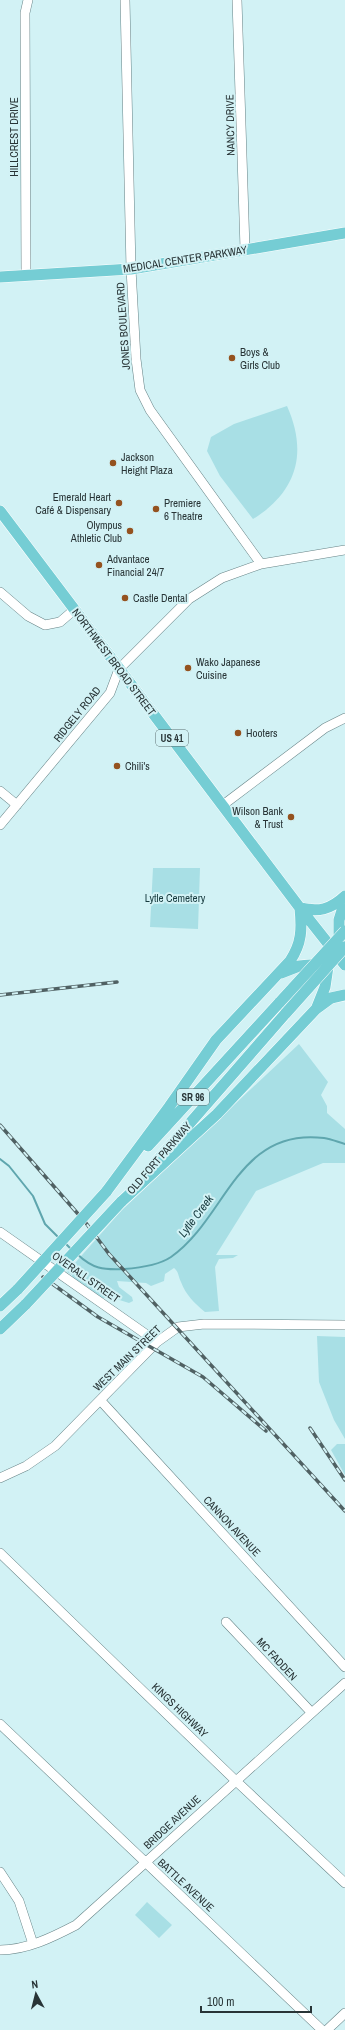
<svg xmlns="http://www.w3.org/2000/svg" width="345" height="2030" font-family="'Archivo Narrow',sans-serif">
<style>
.green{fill:#a8dfe5}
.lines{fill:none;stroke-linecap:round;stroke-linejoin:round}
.stream{stroke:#5fa6ae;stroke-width:2}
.minor-casing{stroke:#668386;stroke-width:10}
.major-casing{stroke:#fff;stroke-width:12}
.minor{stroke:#fff;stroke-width:9}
.major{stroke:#75cdd4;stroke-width:11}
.rail-casing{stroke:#506163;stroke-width:3.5}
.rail{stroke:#d2f2f5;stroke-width:2;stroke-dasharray:6;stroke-linecap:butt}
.major-bridge-casing{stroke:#fff;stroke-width:12;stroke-linecap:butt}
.major-bridge{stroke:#75cdd4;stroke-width:11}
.poi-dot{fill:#94521f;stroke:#d2f2f5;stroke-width:1.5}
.labels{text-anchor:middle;stroke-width:4;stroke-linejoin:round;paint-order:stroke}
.shield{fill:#d2f2f5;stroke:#5b6d6f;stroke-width:1}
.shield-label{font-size:10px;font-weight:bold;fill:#283436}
.street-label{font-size:11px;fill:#283436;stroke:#d2f2f5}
.poi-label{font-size:11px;fill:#283436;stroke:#d2f2f5;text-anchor:start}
.park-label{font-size:11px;fill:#183b3f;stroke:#d2f2f5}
.water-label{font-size:12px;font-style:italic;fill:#183b3f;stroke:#d2f2f5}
</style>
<rect width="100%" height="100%" fill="#d2f2f5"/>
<!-- green -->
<path class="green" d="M287 406C308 453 297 492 253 519L220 476 207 451 211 437 234 424Z
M153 868H200L198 929 150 927Z
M299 1044 328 1082 321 1095 327 1106V1113L345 1129V1163H323L256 1191 216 1255H238L233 1258 219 1259 215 1267 219 1311 205 1312C194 1303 186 1295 181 1282 178 1276 179 1272 174 1268L165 1274 164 1281 151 1286 146 1283 117 1281 119 1287 132 1297 133 1301 129 1303 110 1297 91 1300 73 1288 72 1275 67 1272 122 1210Z
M317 1336 345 1337V1439L334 1420 319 1382Z
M337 1444H345V1475L331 1450Z
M147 1902 172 1925 159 1938 135 1915Z"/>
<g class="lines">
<!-- stream -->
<path class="stream" d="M0 1159 9 1166 33 1196 45 1224 59 1238
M65 1243 72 1250
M77 1254C93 1269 103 1270 124 1269 138 1268 159 1265 171 1257 226 1219 237 1127 324 1138 331 1139 338 1142 345 1144"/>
<!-- minor casing -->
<g class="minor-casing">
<path id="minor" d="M125 0 131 269 136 359 140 390 150 410 261 564
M237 0 245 249
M26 275 25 13 28 0
M0 592 28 616 45 625 60 622 74 610
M0 791 17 805
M223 805 325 728 345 718
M0 825 110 693 119 669 189 599 222 578 261 564 345 550
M0 1232 157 1342
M101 1401 345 1667
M0 1478 26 1466 55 1446 157 1342 178 1327 204 1324 345 1325
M0 1553 235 1780 345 1883
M226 1622 311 1712
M0 1724 322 2030
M0 1872 19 1901 33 1944
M0 1950C27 1950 53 1937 76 1925L345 1683
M327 2030 345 2013"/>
</g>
<!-- major casing -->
<g class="major-casing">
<path id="major" d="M0 277 131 269 345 233
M0 511 300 908 345 965
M339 945V920L345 901
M281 973 299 966 321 964
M317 1007 325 987 329 960
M148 1146 280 1002
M156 1162 286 1013
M106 1192 169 1107 216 1040 290 961C302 943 302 929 300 908 319 912 330 910 345 896
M121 1202 217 1114 316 1009 331 998 345 995
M0 1306 18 1289
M0 1329 26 1304"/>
</g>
<!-- minor -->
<use href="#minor" class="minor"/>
<!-- major -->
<use href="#major" class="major"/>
<!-- rail casing -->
<g class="rail-casing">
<path id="rail" d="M0 995 117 982
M0 1125 86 1223 109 1254 345 1511
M43 1277 98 1317 203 1377 266 1431
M310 1428 345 1480"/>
</g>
<!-- rail -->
<use href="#rail" class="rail"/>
<!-- major-bridge casing -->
<g class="major-bridge-casing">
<path id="major-bridge" d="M280 1002 345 931
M286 1013 345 947
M18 1289 106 1192
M26 1304 121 1202"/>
</g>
<!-- major-bridge -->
<use href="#major-bridge" class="major-bridge"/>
</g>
<!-- markers -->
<g class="poi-dot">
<circle cx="232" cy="358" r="4"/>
<circle cx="113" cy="463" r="4"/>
<circle cx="119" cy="503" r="4"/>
<circle cx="156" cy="509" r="4"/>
<circle cx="130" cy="531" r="4"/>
<circle cx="99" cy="565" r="4"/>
<circle cx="125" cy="598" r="4"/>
<circle cx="188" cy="668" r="4"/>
<circle cx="238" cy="733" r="4"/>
<circle cx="117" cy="766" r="4"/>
<circle cx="291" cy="817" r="4"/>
</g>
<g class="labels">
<!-- shield labels -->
<g class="shield">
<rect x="156" y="730" width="32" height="16" rx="3"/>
<rect x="177" y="1089" width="32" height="16" rx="3"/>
</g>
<g class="shield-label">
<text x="172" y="742">US 41</text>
<text x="193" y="1101">SR 96</text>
</g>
<!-- street labels -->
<g class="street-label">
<text transform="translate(230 125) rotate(-91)" y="4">NANCY DRIVE</text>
<text transform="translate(14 137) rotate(-90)" y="4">HILLCREST DRIVE</text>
<text transform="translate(185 259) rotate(-9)" y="4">MEDICAL CENTER PARKWAY</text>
<text transform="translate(123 326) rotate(-94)" y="4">JONES BOULEVARD</text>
<text transform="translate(114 662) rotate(53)" y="4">NORTHWEST BROAD STREET</text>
<text transform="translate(77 714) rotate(-51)" y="4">RIDGELY ROAD</text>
<text transform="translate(159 1158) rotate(-49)" y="4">OLD FORT PARKWAY</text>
<text transform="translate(86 1277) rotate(35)" y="4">OVERALL STREET</text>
<text transform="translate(127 1358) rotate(-44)" y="4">WEST MAIN STREET</text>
<text transform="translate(232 1526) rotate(47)" y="4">CANNON AVENUE</text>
<text transform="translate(277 1659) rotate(47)" y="4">MC FADDEN</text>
<text transform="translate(180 1710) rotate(44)" y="4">KINGS HIGHWAY</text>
<text transform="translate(172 1822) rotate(-43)" y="4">BRIDGE AVENUE</text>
<text transform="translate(186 1885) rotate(43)" y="4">BATTLE AVENUE</text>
</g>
<!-- poi labels -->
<g class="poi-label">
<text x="240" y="356">Boys &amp;<tspan x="240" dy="13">Girls Club</tspan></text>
<text x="121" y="461">Jackson<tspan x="121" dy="13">Height Plaza</tspan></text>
<text x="111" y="501" text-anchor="end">Emerald Heart<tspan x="111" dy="13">Café &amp; Dispensary</tspan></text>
<text x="164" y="507">Premiere<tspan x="164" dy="13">6 Theatre</tspan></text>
<text x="122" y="529" text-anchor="end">Olympus<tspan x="122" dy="13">Athletic Club</tspan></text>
<text x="107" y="563">Advantace<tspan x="107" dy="13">Financial 24/7</tspan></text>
<text x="133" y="602">Castle Dental</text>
<text x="196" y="666">Wako Japanese<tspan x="196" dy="13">Cuisine</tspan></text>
<text x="246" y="737">Hooters</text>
<text x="125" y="770">Chili's</text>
<text x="283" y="815" text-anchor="end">Wilson Bank<tspan x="283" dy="13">&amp; Trust</tspan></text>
</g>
<!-- park labels -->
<g class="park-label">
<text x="175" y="902">Lytle Cemetery</text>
</g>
<!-- water labels -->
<g class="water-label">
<text transform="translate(196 1216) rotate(-53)" y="4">Lytle Creek</text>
</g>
</g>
<!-- north arrow -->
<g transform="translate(36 1994) rotate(353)" stroke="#d2f2f5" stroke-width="3" paint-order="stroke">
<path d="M0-3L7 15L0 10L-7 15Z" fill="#283436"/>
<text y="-6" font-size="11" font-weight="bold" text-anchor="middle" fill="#283436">N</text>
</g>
<!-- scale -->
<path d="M201 2006v6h110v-6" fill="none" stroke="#283436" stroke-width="2"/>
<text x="207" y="2006" font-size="12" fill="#283436" stroke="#d2f2f5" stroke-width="3" paint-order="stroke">100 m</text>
</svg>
